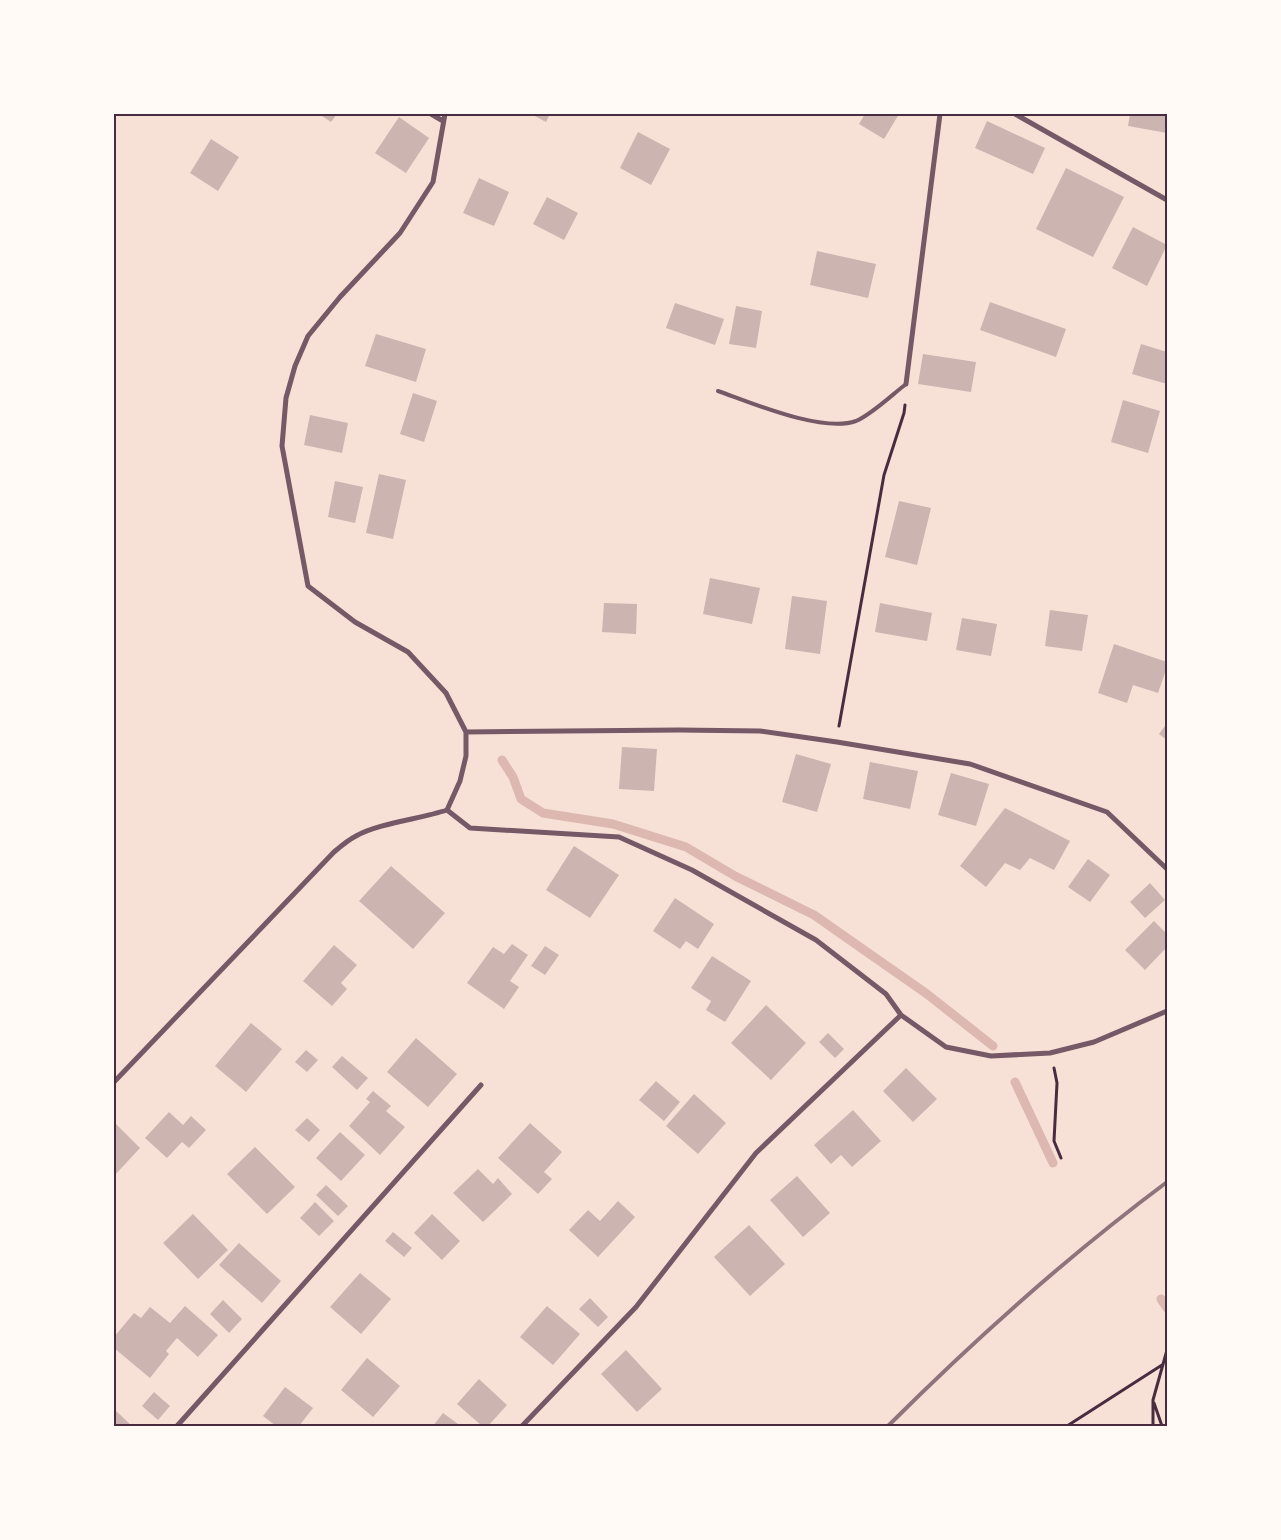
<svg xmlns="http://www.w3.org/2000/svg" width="1281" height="1540" font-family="'Nunito Sans',sans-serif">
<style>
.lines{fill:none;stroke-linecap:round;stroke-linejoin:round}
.stream{stroke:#dcb8b0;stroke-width:9}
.building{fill:#ccb4b1}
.path{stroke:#4a2c40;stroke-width:3}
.service{stroke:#755966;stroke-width:4}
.minor{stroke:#755966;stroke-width:5}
.rail{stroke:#8f747c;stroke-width:4}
.neatline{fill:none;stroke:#4a2c40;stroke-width:2}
</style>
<rect width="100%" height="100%" fill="#f7e1d7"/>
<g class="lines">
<!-- stream -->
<path class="stream" d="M502 760 513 777 521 799 543 813 613 824 686 847 735 876 814 915 927 994 993 1046
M1015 1082 1053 1163
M1161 1299 1167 1308"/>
</g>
<!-- building -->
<path class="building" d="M319 114H337L331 122Z
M531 114H550L546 122Z
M865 114H899L884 139 859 124Z
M1130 114H1167V133L1128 126Z
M399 117 429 138 406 173 375 153Z
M987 121 1045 148 1033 174 975 148Z
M638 132 670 149 651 185 620 168Z
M211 139 239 157 218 191 190 173Z
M1066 168 1124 197 1093 257 1036 229Z
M479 178 509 192 494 226 463 213Z
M547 197 578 213 564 240 533 224Z
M1133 227 1167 245 1147 286 1112 268Z
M817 251 876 264 868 298 810 285Z
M990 302 1066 329 1056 357 980 330Z
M675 303 724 319 715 345 666 328Z
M736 306 762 311 756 348 729 344Z
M376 334 426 349 416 382 365 366Z
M1141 344 1167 352V384L1132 374Z
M923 354 976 362 971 392 918 384Z
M413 393 437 401 424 442 400 434Z
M1123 400 1160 411 1148 453 1111 442Z
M310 415 348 423 342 453 304 445Z
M379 474 406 480 393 539 366 533Z
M335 481 363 487 355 523 328 517Z
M899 501 931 508 917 565 885 557Z
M710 578 760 588 752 624 703 614Z
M792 596 827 601 820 654 785 649Z
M604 603 637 604 636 634 602 632Z
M880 603 932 613 927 641 875 632Z
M1050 610 1088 615 1082 651 1045 646Z
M962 618 997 624 991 656 956 650Z
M1114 644 1167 662V667L1158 693 1133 685 1127 703 1098 693Z
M1167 723V740L1159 734Z
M622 747 657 749 654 791 619 789Z
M796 754 831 764 817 812 782 802Z
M870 762 918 771 910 809 863 799Z
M951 773 989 784 976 826 938 815Z
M1005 808 1070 841 1054 870 1030 858 1020 870 1005 863 986 887 960 866Z
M574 846 619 875 590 918 546 890Z
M1088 859 1110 875 1090 902 1068 887Z
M391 866 445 913 413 949 359 901Z
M1150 883 1165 900 1145 918 1130 902Z
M675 898 714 924 698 949 686 941 680 949 653 931Z
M1154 921 1167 934V947L1145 970 1125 950Z
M512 944 528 955 510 981 519 987 504 1009 467 983 493 947 504 954Z
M334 945 357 965 341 983 347 989 332 1006 303 981Z
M545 946 559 955 545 975 531 966Z
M712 956 751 981 725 1022 706 1010 711 1001 691 988Z
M766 1005 806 1043 771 1080 731 1043Z
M251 1023 282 1049 246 1092 215 1066Z
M828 1033 844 1049 835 1058 819 1042Z
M416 1038 457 1074 428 1107 387 1072Z
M306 1050 318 1060 307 1072 295 1062Z
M342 1056 368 1078 357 1090 332 1067Z
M906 1068 937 1099 913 1122 883 1091Z
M656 1081 680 1102 664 1121 639 1100Z
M373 1091 391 1106 386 1111 405 1127 380 1155 349 1126 370 1102 366 1099Z
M694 1094 726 1123 698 1154 666 1126Z
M853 1110 881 1141 852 1167 841 1155 831 1164 814 1145Z
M169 1112 183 1125 191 1116 206 1130 189 1148 182 1142 167 1158 145 1138Z
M307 1118 320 1130 309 1142 295 1130Z
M115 1123 140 1148 114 1176V1124Z
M530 1123 562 1152 544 1172 552 1179 538 1194 498 1158Z
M340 1132 365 1155 341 1181 316 1158Z
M255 1147 295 1187 267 1214 227 1174Z
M478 1169 493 1184 498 1178 512 1194 483 1222 453 1193Z
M797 1176 830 1213 803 1237 770 1200Z
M326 1185 348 1206 338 1216 316 1195Z
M618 1201 635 1217 598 1257 569 1230 588 1210 600 1221Z
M315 1202 334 1221 319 1236 300 1218Z
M193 1214 228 1250 198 1279 163 1243Z
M432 1214 460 1241 442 1260 414 1233Z
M749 1225 785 1264 750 1296 714 1257Z
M393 1232 412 1248 404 1257 385 1241Z
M239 1243 281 1281 262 1303 219 1265Z
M360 1273 391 1299 361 1334 330 1307Z
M590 1298 608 1317 598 1327 579 1309Z
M223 1300 242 1319 229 1333 210 1314Z
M185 1306 218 1335 198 1357 177 1338 166 1351 169 1354 150 1378 114 1348V1337L134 1313 141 1318 150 1307 170 1323Z
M547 1306 580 1334 553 1365 520 1337Z
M626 1350 662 1389 637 1412 601 1374Z
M367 1358 400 1386 373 1417 341 1390Z
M479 1379 507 1405 488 1426H482L457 1404Z
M285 1387 313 1408 299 1426H276L263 1416Z
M154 1392 170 1406 158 1420 142 1406Z
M114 1409 132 1426H114Z
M443 1413 461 1426H433Z"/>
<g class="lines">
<!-- path -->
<path class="path" d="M839 726 884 475 904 413 905 405
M1054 1068 1057 1083 1054 1141 1061 1158
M1154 1403 1162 1426
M1067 1426 1162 1365
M1153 1426V1400L1167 1350"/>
<!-- service -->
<path class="service" d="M718 391C752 403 822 433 856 421 871 415 893 394 906 384"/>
<!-- minor -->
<path class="minor" d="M431 114 443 121
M445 114 433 182 400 233 340 297 308 336 295 366 286 398 282 446 308 586 355 622 408 652 446 693 466 732V756L460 781 447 810
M1015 114 1167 200
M906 384 940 114
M466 732 679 730 760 731 837 742 970 764 1107 812 1167 869
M447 810 470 828 619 837 692 870 816 940 886 994 901 1015 946 1047 991 1056 1050 1053 1094 1042 1167 1011
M114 1082 334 852C341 846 348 840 356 836 379 823 420 819 447 810
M177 1426 481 1085
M522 1426 636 1307 756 1153 901 1015"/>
<!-- rail -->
<path class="rail" d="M888 1426C975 1339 1068 1256 1167 1182"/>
</g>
<!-- border -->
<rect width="1281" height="1540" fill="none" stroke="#fffaf5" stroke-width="230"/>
<rect x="115" y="115" width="1051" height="1310" class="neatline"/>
</svg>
